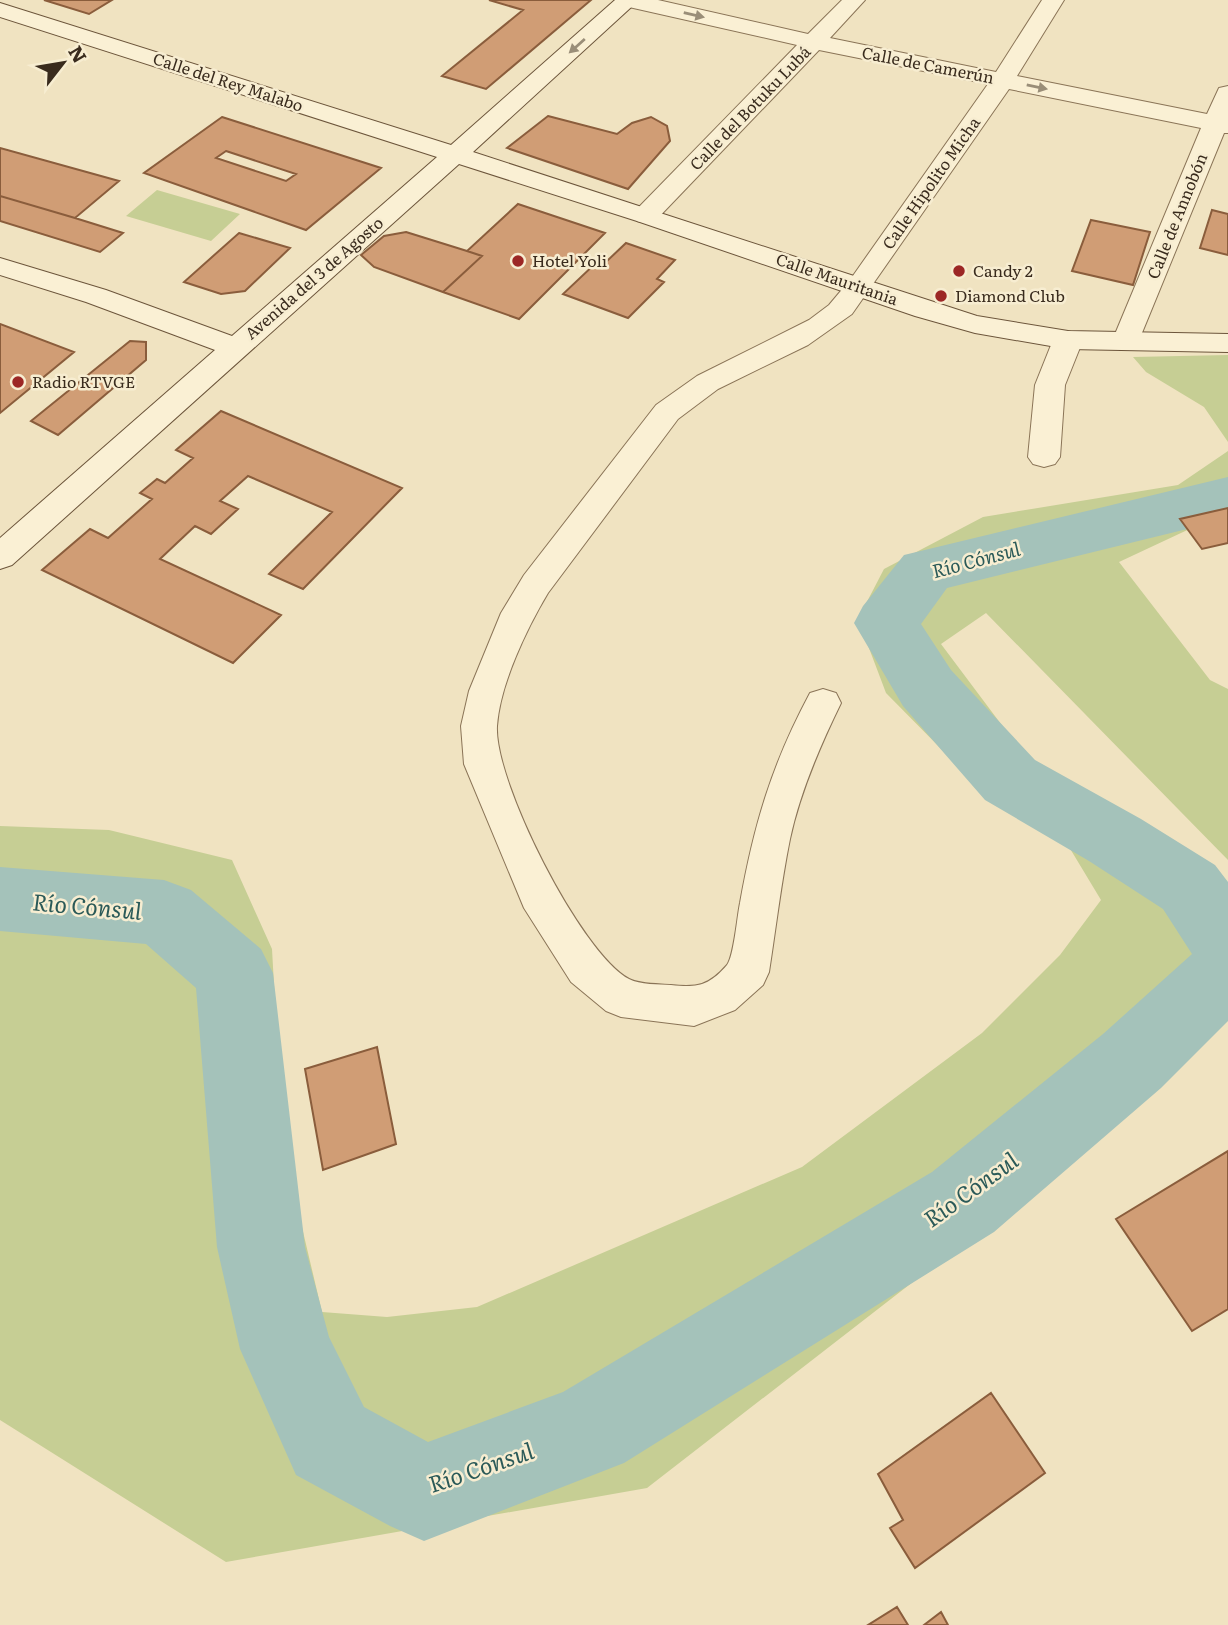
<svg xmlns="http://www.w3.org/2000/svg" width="1228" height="1625" font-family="Literata,serif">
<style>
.green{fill:#c6ce94}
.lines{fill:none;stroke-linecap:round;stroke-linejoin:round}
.river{fill:#a4c2ba;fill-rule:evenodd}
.building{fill:#d09d75;stroke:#8a5d3c;stroke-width:2;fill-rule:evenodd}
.street-casing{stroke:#8a7457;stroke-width:2}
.secondary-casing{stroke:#6c553b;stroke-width:2}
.street{fill:#faf0d4;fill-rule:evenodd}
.secondary{fill:#faf0d4;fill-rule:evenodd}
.oneway{fill:#9a8e78}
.poi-dot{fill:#9c2725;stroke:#f7edd1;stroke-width:2.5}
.labels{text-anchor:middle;stroke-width:5;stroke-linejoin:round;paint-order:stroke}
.far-street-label{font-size:16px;fill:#392b1d;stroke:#f7edd1}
.far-poi-label{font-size:16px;fill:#392b1d;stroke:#f7edd1;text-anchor:start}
.water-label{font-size:19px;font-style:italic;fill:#2b5a58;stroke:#f7edd1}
.near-water-label{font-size:23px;font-style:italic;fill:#2b5a58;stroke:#f7edd1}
</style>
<rect width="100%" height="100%" fill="#f0e3c1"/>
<!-- green -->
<path class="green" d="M157 190 240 214 211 241 126 216Z
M1228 355V442L1204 407 1146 372 1133 357Z
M1228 451V511L1119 562 1210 680 1228 689V860L986 613 941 644 1022 752 1123 849 1209 973 1078 1154 647 1488 226 1562 0 1420V826L109 830 232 860 272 949 283 1147 322 1312 387 1317 477 1307 802 1167 982 1033 1060 955 1101 900 1060 832 959 767 886 693 858 619 884 569 983 517 1178 485Z"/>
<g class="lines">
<!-- river -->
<path class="river" d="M1228 477V519L947 588 921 624 951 670 1035 760 1141 819 1215 865 1228 882V1021L1161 1088 994 1232 624 1463 424 1541 390 1526 296 1475 240 1349 217 1247 196 988 146 944 0 931V867L164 880 191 890 261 949 273 973 305 1247 329 1337 364 1407 428 1442 563 1392 932 1172 1103 1034 1192 954 1163 909 1089 861 985 800 903 706 854 623 863 606 904 555Z"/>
</g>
<!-- building -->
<path class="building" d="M44 0H112L89 14Z
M591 0 486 89 442 76 523 10 489 0Z
M548 116 617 134 632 123 651 117 667 126 670 141 628 189 507 148Z
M222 117 381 168 306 230 144 173ZM226 151 296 174 286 181 216 158Z
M0 148 119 181 75 218 0 196Z
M0 196 75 218 123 233 100 252 0 221Z
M518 204 605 233 519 319 443 292 482 256 467 251Z
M1212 210 1228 214V255L1200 248Z
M1091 220 1150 232 1133 285 1072 271Z
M406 232 467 251 482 256 443 292 374 267 361 255 384 236Z
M239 233 290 248 245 291 221 294 184 282Z
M626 243 675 260 657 279 664 282 628 318 563 294 599 260 607 261Z
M0 324 74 352 0 413Z
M130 341 146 342V360L58 435 31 421Z
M221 411 402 488 303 589 269 574 332 512 248 476 220 501 238 509 211 534 195 526 160 559 281 615 233 663 42 570 90 529 108 538 152 499 140 493 157 479 165 483 193 458 176 450Z
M1228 508V543L1202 549 1180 519Z
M377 1047 396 1144 323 1170 305 1069Z
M1228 1151V1309L1192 1331 1116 1219Z
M991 1393 1045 1473 915 1568 890 1528 903 1520 878 1474Z
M897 1607 908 1625H868Z
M941 1612 948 1625H924Z"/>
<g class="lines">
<!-- street casing -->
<g class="street-casing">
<path id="street" d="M617 0H658L808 34 842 0H865L830 38 996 72 1042 0H1064L1017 76 1207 114 1219 88 1228 86V133H1224L1137 345 1127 348 1117 345 1113 339 1201 128 1009 89 852 314 808 345 718 389 678 419 548 593C527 628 500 684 497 726 494 781 580 952 629 979 640 985 659 984 671 985 697 988 709 986 727 965 734 956 737 917 740 903 754 824 772 764 810 693L823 689 836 693 841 703C820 746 800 792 790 839 781 883 776 928 769 972L763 985 735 1010 694 1026 621 1017 606 1011 571 982 524 908 464 764 461 726 469 691 501 613 524 575 656 405 697 376 809 320 829 305 850 280 988 84 819 50 655 221 646 223 637 221 633 215 637 209 797 45 620 5Z
M1068 331 1078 334 1083 340 1065 385 1060 457 1055 464 1044 467 1033 464 1028 457 1035 385 1053 340 1058 334Z"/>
</g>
<!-- secondary casing -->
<g class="secondary-casing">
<path id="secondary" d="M615 0H639L473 152 977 316 1068 331 1228 334V352L1068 349 975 333 915 316 637 221 459 164 12 565 0 569V538L215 350 86 302 0 275V258L106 290 232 336 437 157 0 17V3L451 145Z"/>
</g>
<!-- street -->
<use href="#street" class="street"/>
<!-- secondary -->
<use href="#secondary" class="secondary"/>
</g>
<!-- one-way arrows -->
<defs><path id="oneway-solid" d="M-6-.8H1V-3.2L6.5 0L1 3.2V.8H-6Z" transform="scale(1.75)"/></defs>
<g class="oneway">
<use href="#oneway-solid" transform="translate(694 15) rotate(13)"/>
<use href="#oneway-solid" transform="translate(577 46) rotate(138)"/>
<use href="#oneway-solid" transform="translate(1037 87) rotate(12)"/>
</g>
<!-- markers -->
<g class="poi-dot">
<circle cx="518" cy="261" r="7"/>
<circle cx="959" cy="271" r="7"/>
<circle cx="941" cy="296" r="7"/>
<circle cx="18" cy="382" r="7"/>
</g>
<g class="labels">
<!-- far-street labels -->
<g class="far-street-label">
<text transform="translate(928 65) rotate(11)" y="6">Calle de Camerún</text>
<text transform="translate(228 82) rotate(18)" y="6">Calle del Rey Malabo</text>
<text transform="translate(750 108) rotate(-46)" y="6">Calle del Botuku Lubá</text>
<text transform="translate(931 183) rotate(-55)" y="6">Calle Hipolito Micha</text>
<text transform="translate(1177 216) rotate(-68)" y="6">Calle de Annobón</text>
<text transform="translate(314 278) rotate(-41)" y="6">Avenida del 3 de Agosto</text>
<text transform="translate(837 279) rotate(19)" y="6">Calle Mauritania</text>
</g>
<!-- far-poi labels -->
<g class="far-poi-label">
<text x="532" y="267">Hotel Yoli</text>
<text x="973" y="277">Candy 2</text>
<text x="955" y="302">Diamond Club</text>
<text x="32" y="388">Radio RTVGE</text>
</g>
<!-- water labels -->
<g class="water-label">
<text transform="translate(976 560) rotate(-15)" y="7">Río Cónsul</text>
</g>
<!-- near-water labels -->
<g class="near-water-label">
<text transform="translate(87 907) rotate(5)" y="8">Río Cónsul</text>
<text transform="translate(971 1190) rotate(-36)" y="8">Río Cónsul</text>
<text transform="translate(481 1468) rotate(-19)" y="8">Río Cónsul</text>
</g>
</g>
<!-- north arrow -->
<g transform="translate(63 63) rotate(59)" stroke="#f7edd1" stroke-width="5" paint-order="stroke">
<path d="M0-5L12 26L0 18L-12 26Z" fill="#392b1d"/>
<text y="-10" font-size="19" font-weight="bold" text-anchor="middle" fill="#392b1d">N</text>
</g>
</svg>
